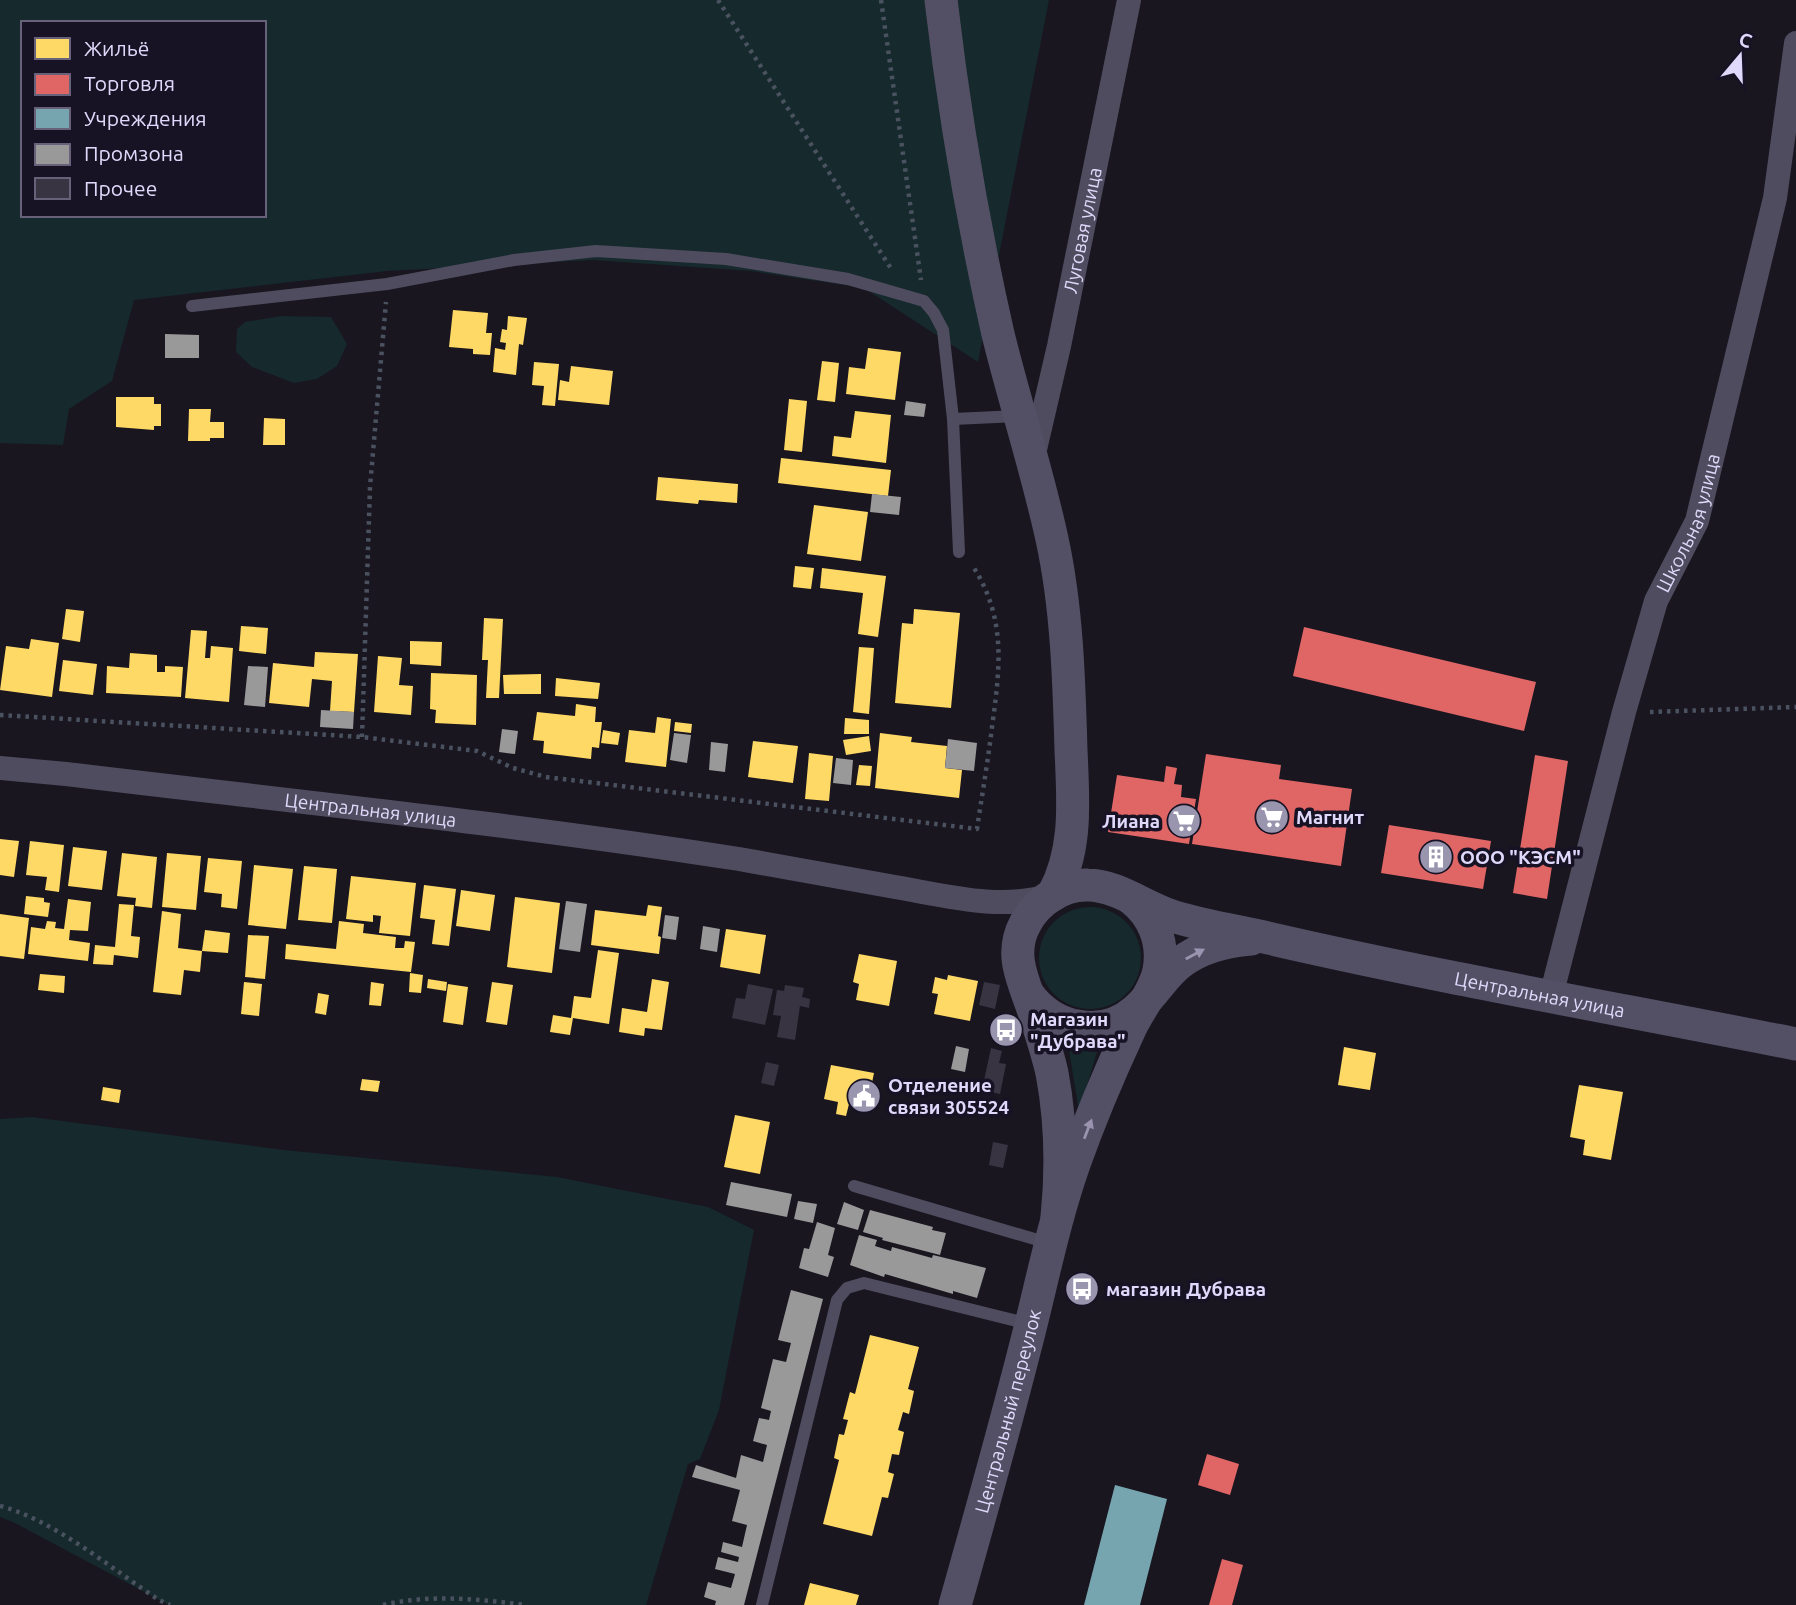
<svg xmlns="http://www.w3.org/2000/svg" width="1796" height="1605" font-family="Ubuntu,sans-serif">
<style>
.green{fill:#16292c;fill-rule:evenodd}
.homes{fill:#ffd966}
.shops{fill:#e06666}
.public{fill:#76a5af}
.industry{fill:#999}
.building{fill:#383442}
.lines{fill:none;stroke-linecap:round;stroke-linejoin:round}
.path{stroke:#4a5260;stroke-width:4.5;stroke-dasharray:3.5 5;stroke-linecap:butt}
.lane{stroke:#4f4c5f;stroke-width:12}
.street{stroke:#4f4c5f;stroke-width:24}
.secondary{stroke:#535066;stroke-width:33}
.oneway{fill:#9a94b0}
.labels{text-anchor:middle;stroke-width:7;stroke-linejoin:round;paint-order:stroke}
.street-label{font-size:19px;fill:#e0d9fb;stroke:#171224}
.poi-label{font-size:19px;font-weight:bold;fill:#e0d9fb;stroke:#171224;text-anchor:start}
</style>
<rect width="100%" height="100%" fill="#191620"/>
<!-- green -->
<path class="green" d="M0 0H1049L978 362 864 288 751 271 593 260 387 271 134 300 112 381 69 409 63 445 0 443ZM23 23H264V215H23Z
M281 316 331 317 347 344 337 366 317 379 294 383 252 367 236 352 237 329 245 322Z
M1039 958a51 51 0 1 1 102 0a51 51 0 1 1-102 0Z
M1069 1050 1097 1052 1079 1112Z
M32 1117 284 1150 557 1177 708 1207 754 1230 719 1410 700 1459 688 1464 646 1605H169L13 1522 0 1517V1119Z"/>
<!-- homes -->
<path class="homes" d="M453 310 488 313 486 333H492L490 355 473 354V349L449 347Z
M508 316 527 318 523 345 519 344 516 375 493 372 495 348 505 350 506 343 500 342 502 329 507 330Z
M868 348 901 352 895 400 846 394 849 367 865 369Z
M822 361 839 363 835 402 817 400Z
M534 362 559 364 555 406 542 405 544 386 532 385Z
M571 366 613 371 609 405 558 400 560 380 569 382Z
M116 397H154V404H161V426H154V430L116 427Z
M789 399 807 401 802 452 784 450Z
M189 409H211L210 422H224V438H210V441H188Z
M855 411 891 415 886 463 832 456 834 436 851 438Z
M264 418 285 419V445H263Z
M781 458 891 470 888 496 778 483Z
M658 477 738 484 737 503 699 500 698 504 656 500Z
M814 505 868 512 861 561 807 554Z
M795 566 814 568 811 589 793 587Z
M822 568 886 576 878 637 858 634 863 593 820 588Z
M66 609 84 611 80 642 62 639Z
M914 609 960 613 951 708 895 703 902 623 913 624Z
M484 618 503 619 499 698H486L488 660H482Z
M241 626 268 628 266 654 239 651Z
M191 630 207 631 205 658H210L211 646 233 648 229 702 185 698Z
M31 639 59 643 52 697 0 690 6 646 29 649Z
M410 641 442 642 441 666 410 664Z
M859 647 874 648 869 714 853 712Z
M315 652 358 654 354 712 330 711 332 681 312 679 309 707 269 703 273 663 314 667Z
M130 653 157 655V672H165V666L183 667 181 697 106 693 107 666 129 668Z
M378 656 402 658 399 685 413 686 411 715 374 712Z
M63 660 97 664 93 695 59 691Z
M431 673 477 675 476 725 435 723 436 710 430 709Z
M541 674V694H504L503 675Z
M556 678 600 683 598 699 555 696Z
M576 704 596 707 595 722H602L599 748 592 747 591 759 543 753 544 741 533 740 537 712 575 716Z
M657 717 671 719 666 767 625 762 629 730 655 733Z
M845 718 869 720V734H844Z
M675 722 692 724 691 733 674 731Z
M603 730 620 733 618 745 601 743Z
M880 733 912 737 911 742 947 746 945 768 962 770 959 798 875 788Z
M869 736 871 751 846 755 843 740Z
M753 741 798 746 793 783 748 777Z
M809 753 833 756 829 801 805 799Z
M859 765 872 766 870 786 856 785Z
M0 839 19 841 14 877 0 875Z
M30 841 64 845 59 892 45 890 47 877 26 875Z
M73 847 107 851 102 890 68 886Z
M122 853 157 857 152 908 135 906 136 898 117 896Z
M167 853 201 856 196 910 162 907Z
M208 858 242 861 237 909 221 907 222 894 204 892Z
M254 865 293 869 286 929 248 925Z
M304 866 337 869 332 923 298 920Z
M351 876 416 883 410 936 379 933 381 916 373 915V922L346 919Z
M424 885 456 889 449 946 432 944 435 920 420 918Z
M461 890 495 895 490 931 456 926Z
M26 896 44 898V902L50 903 48 917 24 914Z
M515 897 560 903 552 973 507 967Z
M68 899 91 902 88 931 70 930 69 940 90 943 88 961 28 954 31 927 45 929 47 921 56 922 55 928 64 929Z
M119 904 134 905 131 936 140 937 138 958 114 955 113 965 93 964 95 945 115 947Z
M648 905 662 907 658 936 661 937 659 954 591 945 595 910 646 916Z
M162 911 181 914 178 948 202 951 200 972 184 970 181 995 153 992Z
M0 914 29 918 24 959 0 956Z
M339 921 364 924 363 933 396 937 395 948H404L405 941 415 942 411 972 285 959 286 944 336 949Z
M726 929 766 935 760 974 720 967Z
M205 930 230 933 228 953 202 951Z
M248 935 269 936 265 979 245 977Z
M598 950 619 953 609 1024 573 1018 570 1035 550 1032 553 1015 571 1018 574 996 591 998Z
M859 954 897 961 889 1006 856 1000 859 984 853 982Z
M410 973 423 975 421 993 409 992Z
M40 974 65 976 64 993 38 990Z
M948 975 978 981 970 1021 934 1014 938 994 932 993 935 977 947 980Z
M428 979 447 982 446 991 427 988Z
M652 979 669 982 662 1030 645 1028 644 1036 619 1032 622 1008 647 1012Z
M244 982 262 984 259 1016 241 1014Z
M371 982 384 984 381 1006 369 1005Z
M492 982 513 985 507 1025 486 1022Z
M448 984 468 987 463 1025 443 1022Z
M318 993 329 995 326 1015 315 1013Z
M1344 1047 1376 1053 1370 1090 1338 1085Z
M831 1065 874 1073 867 1107 849 1104 846 1116 836 1114 838 1102 824 1099Z
M362 1079 380 1081 378 1092 360 1090Z
M1579 1085 1623 1092 1611 1160 1583 1155 1585 1140 1570 1137Z
M103 1087 121 1090 119 1103 101 1100Z
M735 1115 770 1122 760 1174 724 1167Z
M870 1335 919 1347 908 1389 914 1391 909 1414 903 1412 898 1430 904 1432 899 1455 892 1454 888 1472 894 1474 888 1498 882 1497 872 1536 823 1524 839 1460 834 1458 839 1434 844 1435 848 1420 843 1419 850 1392 855 1394Z
M810 1583 859 1595 856 1605H804Z"/>
<!-- shops -->
<path class="shops" d="M1304 627 1536 682 1524 731 1293 676Z
M1206 754 1281 765 1279 779 1352 789 1341 866 1192 844Z
M1535 755 1568 761 1547 899 1513 893Z
M1166 766 1177 768 1174 784 1182 785 1181 797 1196 799 1189 844 1108 832 1117 775 1164 782Z
M1389 825 1491 841 1483 889 1381 873Z
M1207 1454 1239 1464 1230 1495 1198 1485Z
M1222 1559 1243 1565 1232 1605H1209Z"/>
<!-- public -->
<path class="public" d="M1115 1485 1167 1499 1140 1605H1084Z"/>
<!-- industry -->
<path class="industry" d="M165 334 199 335V358H165Z
M906 401 926 404 924 417 904 415Z
M872 494 901 497 899 515 870 512Z
M248 666 268 667 265 707 244 705Z
M321 710 354 712 353 729 320 727Z
M502 729 518 731 515 754 499 752Z
M674 733 691 735 687 763 670 760Z
M948 739 977 743 974 771 945 768Z
M711 742 728 744 725 772 709 770Z
M836 758 853 760 851 785 833 783Z
M566 901 587 904 580 952 559 949Z
M665 915 679 917 676 940 662 938Z
M703 926 720 929 717 952 700 949Z
M956 1046 969 1049 965 1072 951 1069Z
M731 1182 792 1194 787 1217 726 1205Z
M798 1201 817 1204 813 1223 794 1219Z
M844 1202 864 1210 858 1230 837 1224Z
M870 1210 933 1227 932 1230 946 1233 940 1255 882 1240 883 1238 863 1232Z
M817 1222 835 1228 828 1255 834 1257 828 1277 799 1268 804 1248 809 1249Z
M859 1235 877 1240 875 1246 891 1251 892 1247 932 1258 933 1255 986 1268 977 1298 953 1291V1294L885 1274 884 1277 850 1265Z
M791 1290 823 1299 744 1605H715L716 1601 704 1597 708 1582 731 1588 735 1574 715 1569 718 1557 738 1562 739 1557 721 1552 723 1542 742 1547 747 1525 732 1521 740 1490 692 1477 696 1465 736 1478 741 1455 763 1462 767 1445 753 1441 759 1418 769 1420 771 1411 761 1408 773 1359 786 1362 791 1343 778 1340Z"/>
<!-- building -->
<path class="building" d="M984 982 1000 985 995 1009 979 1005Z
M748 984 773 989 765 1025 732 1018 736 998 745 999Z
M785 985 804 988 802 997 810 999 809 1008 800 1006 795 1040 777 1037 781 1016 773 1015 777 990 784 991Z
M995 1016 1005 1018 1001 1040 991 1038Z
M991 1048 1002 1051 999 1063 1006 1064 1000 1094 982 1090Z
M766 1062 779 1065 774 1086 761 1083Z
M993 1142 1008 1145 1003 1168 989 1165Z
M1088 1282 1099 1285 1094 1301 1083 1298Z"/>
<g class="lines">
<!-- path -->
<path class="path" d="M718 0 892 270
M881 0 921 280
M1650 712 1796 707
M0 715 362 737 477 751 513 768 546 777 977 829C982 795 988 761 992 727 1000 668 1007 618 972 565
M362 737 370 487 386 302
M0 1506C54 1520 112 1569 159 1600L170 1605
M383 1605C429 1594 479 1599 525 1605"/>
<!-- lane -->
<path class="lane" d="M192 306 387 284 514 260 596 251 726 259 848 279 924 301 934 313 943 330 953 419 959 552
M953 419 1019 416
M854 1186 1048 1243
M762 1605 837 1300 847 1288 864 1283 1029 1324"/>
<!-- street -->
<g class="street">
<path id="s1" d="M1033 458 1059 346 1129 0"/>
<path id="s2" d="M0 768 66 774C290 801 515 824 739 859 791 868 843 878 895 887 947 896 1001 911 1052 895"/>
<path id="s3" d="M1551 996 1624 712 1656 601 1697 521 1775 198 1796 43"/>
</g>
<!-- secondary -->
<g class="secondary">
<path d="M941 0C954 112 973 224 998 334 1015 403 1037 470 1052 539 1067 608 1069 680 1071 750 1073 800 1078 849 1053 895"/>
<path d="M1028 994C1053 1029 1102 1040 1136 1010 1153 996 1163 976 1180 963 1200 947 1226 941 1251 939"/>
<path id="s4" d="M1057 1217C1062 1168 1061 1121 1052 1073 1047 1051 1040 1030 1033 1009 1023 980 1009 954 1025 924 1036 902 1062 884 1088 885 1117 885 1147 909 1175 917 1206 926 1237 931 1268 938 1442 978 1620 1009 1796 1044"/>
<path id="s5" d="M955 1605C979 1520 1003 1434 1025 1348 1041 1287 1053 1224 1074 1164 1090 1119 1109 1074 1129 1031 1138 1010 1155 992 1159 970 1164 943 1154 916 1132 899"/>
</g>
</g>
<!-- one-way arrows -->
<defs><path id="oneway-solid" d="M-6-.8H1V-3.2L6.5 0L1 3.2V.8H-6Z" transform="scale(1.75)"/></defs>
<g class="oneway">
<use href="#oneway-solid" transform="translate(1195 954) rotate(-28)"/>
<use href="#oneway-solid" transform="translate(1088 1129) rotate(-69)"/>
</g>
<!-- icons -->
<defs>
<g id="supermarket-disc" transform="scale(1.75)"><circle r="9.5" fill="#9a95ae" stroke="#171224"/><path d="M-6-5.5h2.5l.6 2H6L4.5 2H-2.5L-4.4-4H-6ZM-1.5 3.2a1.3 1.3 0 1 0 .1 0ZM3 3.2a1.3 1.3 0 1 0 .1 0Z" fill="#fff"/></g>
<g id="building-disc" transform="scale(1.75)"><circle r="9.5" fill="#9a95ae" stroke="#171224"/><path d="M-4-6H4V6H1V3H-1V6H-4ZM-2.5-4.3h1.7v1.8h-1.7ZM.8-4.3h1.7v1.8H.8ZM-2.5-1h1.7V.8h-1.7ZM.8-1h1.7V.8H.8Z" fill="#fff"/></g>
<g id="bus-disc" transform="scale(1.75)"><circle r="9.5" fill="#9a95ae" stroke="#171224"/><path d="M-5-6H5V4H4V6H2V4H-2V6H-4V4H-5ZM-3.5-4V0h7V-4ZM-3.5 1.2v1.5H-2V1.2ZM2 1.2v1.5H3.5V1.2Z" fill="#fff"/></g>
<g id="civic-disc" transform="scale(1.75)"><circle r="9.5" fill="#9a95ae" stroke="#171224"/><path d="M-.6-6.5H3V-4.5H.6V-3L4-1V1h2V6H-6V1h2V-1L-.6-3ZM-1.2 2.5V6h2.4V2.5Z" fill="#fff"/></g>
</defs>
<g fill-rule="evenodd">
<use href="#supermarket-disc" x="1272" y="817"/>
<use href="#supermarket-disc" x="1184" y="821"/>
<use href="#building-disc" x="1436" y="857"/>
<use href="#bus-disc" x="1006" y="1030"/>
<use href="#civic-disc" x="864" y="1096"/>
<use href="#bus-disc" x="1082" y="1289"/>
</g>
<g class="labels">
<!-- street labels -->
<g class="street-label">
<text dy="7" stroke="none"><textPath href="#s1" startOffset="233">Луговая улица</textPath></text>
<text dy="7" stroke="none"><textPath href="#s3" startOffset="494">Школьная улица</textPath></text>
<text dy="7" stroke="none"><textPath href="#s2" startOffset="373">Центральная улица</textPath></text>
<text dy="7" stroke="none"><textPath href="#s4" startOffset="844">Центральная улица</textPath></text>
<text dy="7" stroke="none"><textPath href="#s5" startOffset="201">Центральный переулок</textPath></text>
</g>
<!-- poi labels -->
<g class="poi-label">
<text x="1296" y="824">Магнит</text>
<text x="1160" y="828" text-anchor="end">Лиана</text>
<text x="1460" y="864">ООО "КЭСМ"</text>
<text x="1030" y="1026">Магазин<tspan x="1030" dy="22">"Дубрава"</tspan></text>
<text x="888" y="1092">Отделение<tspan x="888" dy="22">связи 305524</tspan></text>
<text x="1106" y="1296">магазин Дубрава</text>
</g>
</g>
<!-- legend -->
<rect x="21" y="21" width="245" height="196" fill="#171224" stroke="#67627a" stroke-width="2"/>
<rect x="35" y="38" width="35" height="21" fill="#ffd966" stroke="#67627a" stroke-width="2"/>
<text x="84" y="56" font-size="21" fill="#e0d9fb">Жильё</text>
<rect x="35" y="74" width="35" height="21" fill="#e06666" stroke="#67627a" stroke-width="2"/>
<text x="84" y="91" font-size="21" fill="#e0d9fb">Торговля</text>
<rect x="35" y="108" width="35" height="21" fill="#76a5af" stroke="#67627a" stroke-width="2"/>
<text x="84" y="126" font-size="21" fill="#e0d9fb">Учреждения</text>
<rect x="35" y="144" width="35" height="21" fill="#999999" stroke="#67627a" stroke-width="2"/>
<text x="84" y="161" font-size="21" fill="#e0d9fb">Промзона</text>
<rect x="35" y="178" width="35" height="21" fill="#383442" stroke="#67627a" stroke-width="2"/>
<text x="84" y="196" font-size="21" fill="#e0d9fb">Прочее</text>
<!-- north arrow -->
<g transform="translate(1740 56) rotate(19)" stroke="#171224" stroke-width="5" paint-order="stroke">
<path d="M0-5L12 26L0 18L-12 26Z" fill="#e0d9fb"/>
<text y="-10" font-size="19" font-weight="bold" text-anchor="middle" fill="#e0d9fb">С</text>
</g>
</svg>
